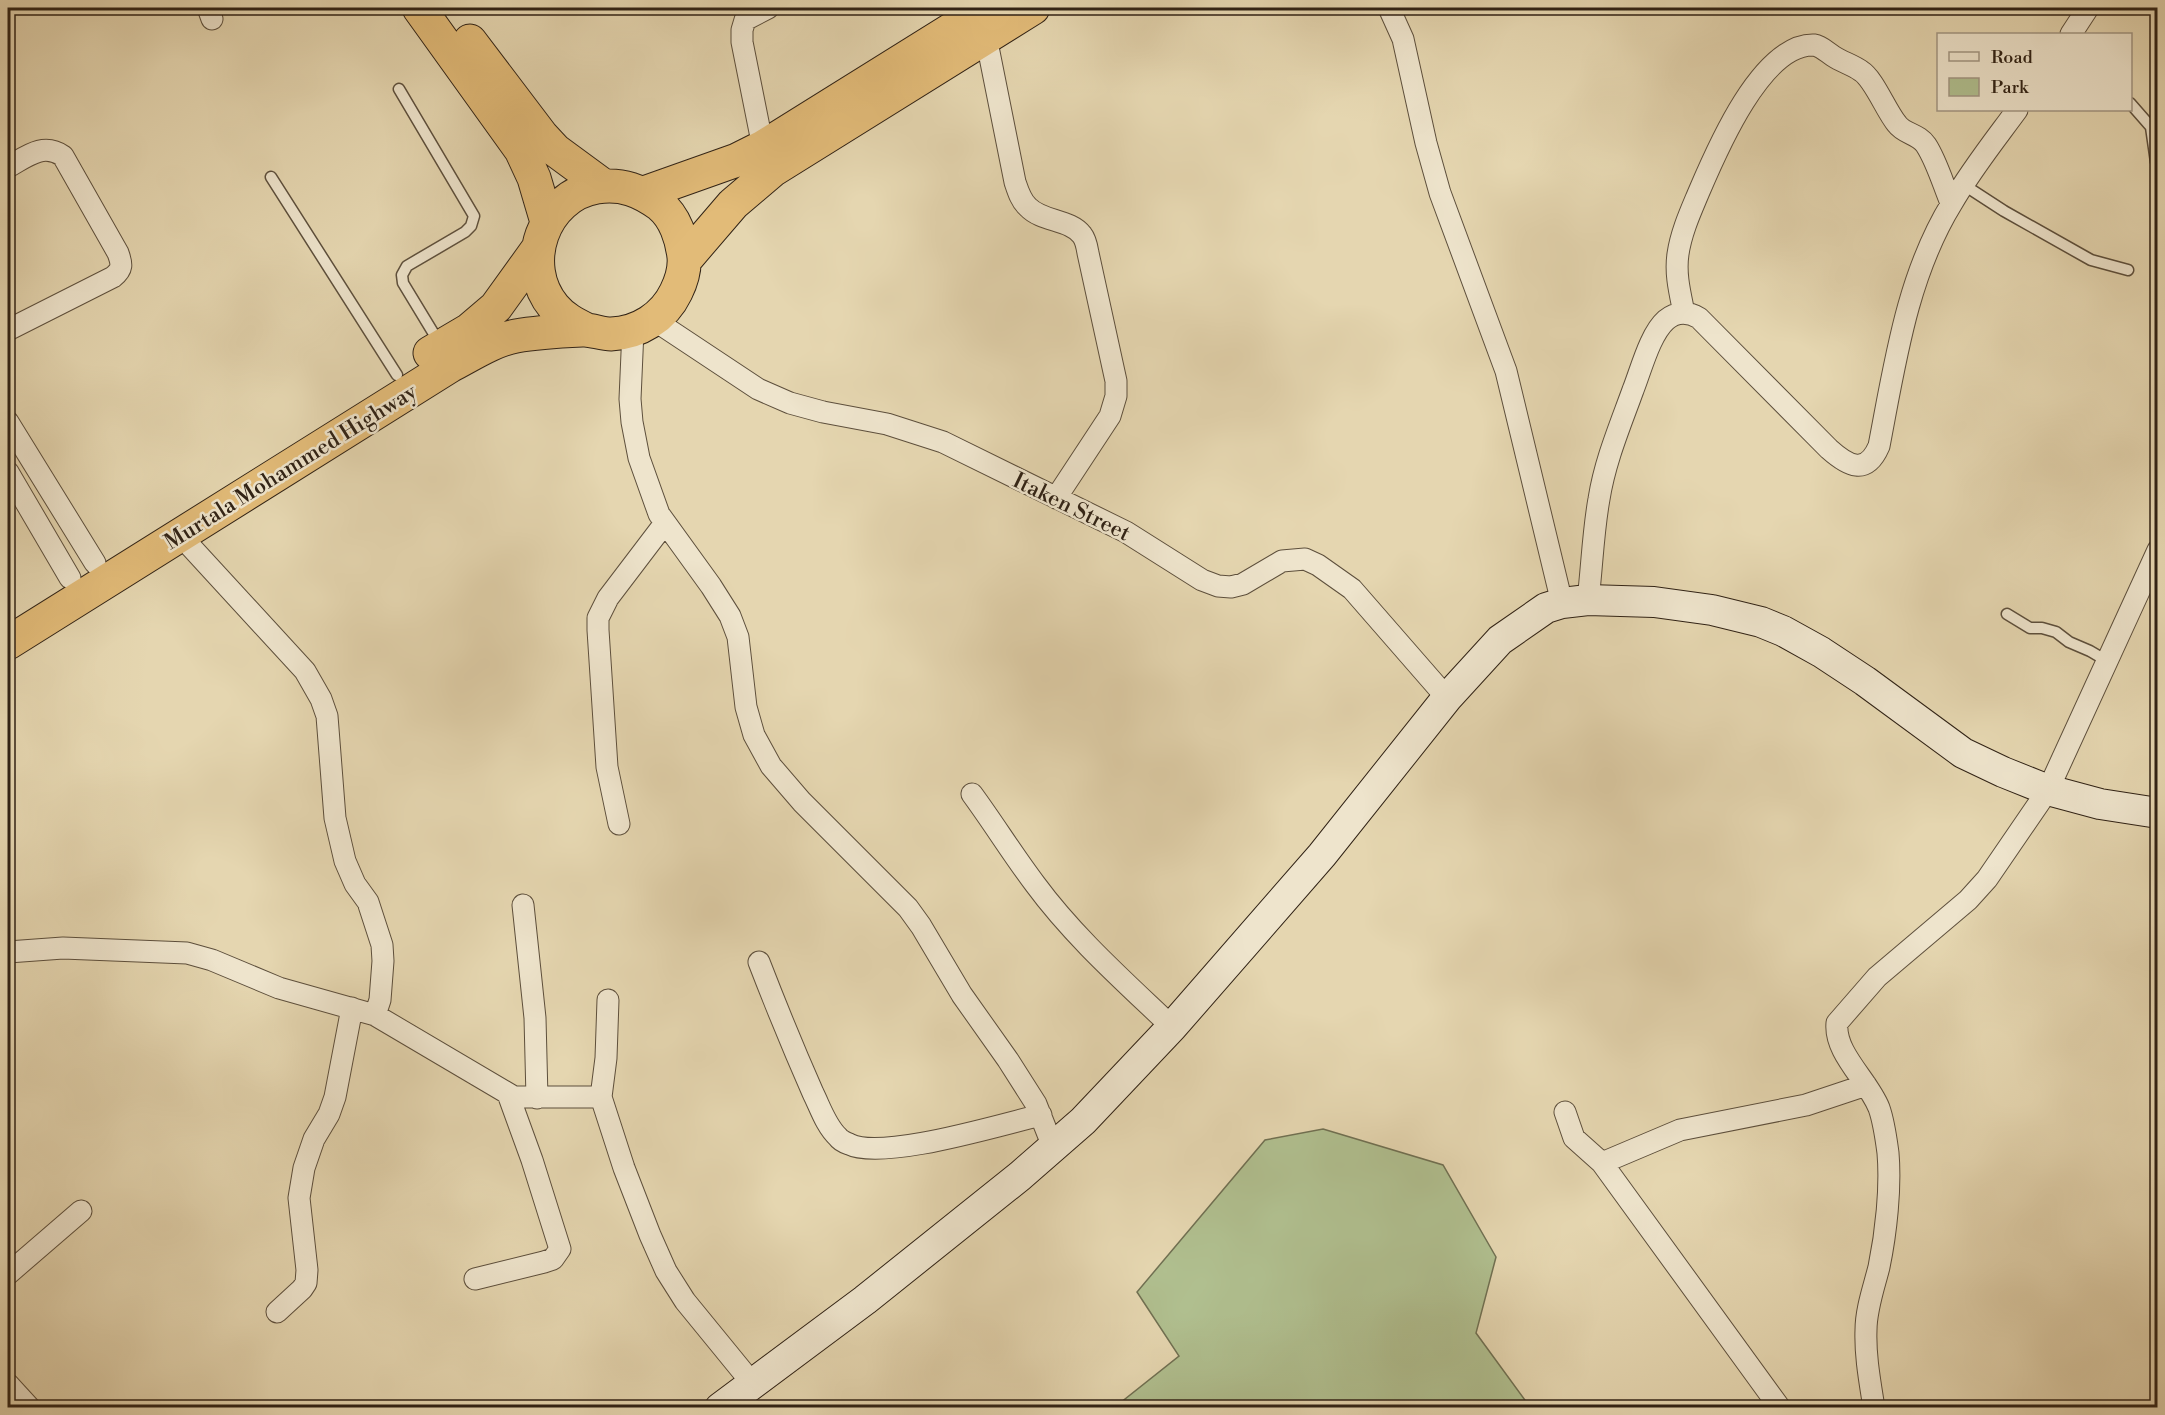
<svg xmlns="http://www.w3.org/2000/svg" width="2165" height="1415" font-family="'Libre Bodoni',serif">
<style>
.green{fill:#b0bf8f;stroke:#707052;stroke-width:1.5}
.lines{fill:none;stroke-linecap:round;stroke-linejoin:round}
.lane-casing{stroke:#5d4f3c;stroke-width:13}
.street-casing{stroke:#5d4f3c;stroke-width:23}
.secondary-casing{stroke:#302215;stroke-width:32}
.highway-casing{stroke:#302215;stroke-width:35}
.lane{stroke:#eee4cc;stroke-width:10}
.street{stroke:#eee4cc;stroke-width:21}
.secondary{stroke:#eee4cc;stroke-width:30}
.highway{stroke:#e2bb78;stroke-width:33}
.labels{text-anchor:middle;stroke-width:5;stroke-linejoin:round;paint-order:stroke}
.street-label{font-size:22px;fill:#302215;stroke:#eee4cc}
</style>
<rect width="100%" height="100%" fill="#e5d6b0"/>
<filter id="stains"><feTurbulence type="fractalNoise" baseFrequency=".00333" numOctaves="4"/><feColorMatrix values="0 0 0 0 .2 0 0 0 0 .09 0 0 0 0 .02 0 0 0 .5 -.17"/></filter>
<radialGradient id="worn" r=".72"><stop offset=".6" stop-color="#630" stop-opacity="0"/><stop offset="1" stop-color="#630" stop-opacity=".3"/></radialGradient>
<!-- green -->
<path class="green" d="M1323 1129 1443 1165 1496 1257 1476 1333 1530 1407H1115L1179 1356 1137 1292 1265 1140Z"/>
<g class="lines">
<!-- lane casing -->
<g class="lane-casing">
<path id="lane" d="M399 89 474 216 471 226 465 232 407 266 402 275 403 283 440 344
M2130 103 2151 127 2156 162
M271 177 397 375
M1964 185 2004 211 2091 260 2128 270
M2007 614 2030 628H2042L2056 632 2069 642 2090 651 2107 661"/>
</g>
<!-- street casing -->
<g class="street-casing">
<path id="street" d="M208 8 212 19
M1389 8 1403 39 1426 143 1440 193 1506 371 1562 603
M2071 34 2088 8
M986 37 1015 182C1018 191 1021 201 1028 207 1042 222 1070 219 1082 235 1086 240 1087 247 1088 253L1116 381V396L1110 416 1056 498
M763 147 742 42V30L745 20 768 8
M8 167C26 157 43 142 63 156L118 253C122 264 123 269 113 277L8 330
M1684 313C1680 293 1675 274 1678 254 1681 233 1690 213 1698 194 1715 154 1761 43 1814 45 1821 46 1827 52 1833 56 1842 62 1853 65 1861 71 1874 79 1886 111 1897 124 1904 134 1919 134 1926 145 1937 162 1943 184 1951 203
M654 320 758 389 790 403 823 412 887 424 943 442 1126 532 1202 580 1218 586 1231 587 1243 584 1282 561 1305 559 1318 565 1352 589 1447 698
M633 330 630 399 632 422 639 458 659 514 711 586 730 616 738 637 746 707 754 735 771 766 802 802 908 908 921 926 962 995 1008 1060 1036 1104 1053 1147
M8 422 95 563
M8 472 70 578
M180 535 305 671 321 699 327 716 335 818 345 861 355 884 368 902 382 945 383 961 380 1000 375 1015
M1588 600C1592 567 1593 532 1599 499 1605 461 1620 426 1633 390 1641 370 1650 334 1666 320 1676 311 1689 312 1699 318L1829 449C1848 466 1866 476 1879 446 1895 363 1907 276 1952 203 1971 170 1995 140 2017 110
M972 794C994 824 1013 855 1035 884 1074 937 1125 982 1172 1027
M619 824 607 767 598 630V618L608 598 665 523
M523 905 535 1018 537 1098
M8 952 63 948 187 953 212 960 279 988 375 1015 514 1097H601
M759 962C776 1006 794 1050 813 1093 820 1107 826 1126 838 1137 840 1140 846 1143 849 1144 882 1161 1002 1124 1041 1115
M608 1000 606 1058 601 1097 624 1168 650 1235 666 1271 685 1301 752 1383
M1565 1112 1574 1138 1602 1163 1780 1408
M1602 1163 1680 1130 1806 1105 1866 1085
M8 1274 81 1211
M475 1279 544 1262 553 1259 560 1249 532 1160 508 1094
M277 1312 302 1289 306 1283 307 1270 299 1198 304 1168 314 1139 329 1114 335 1097 352 1008
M8 1384 30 1408
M1874 1408C1870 1382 1865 1356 1866 1330 1866 1309 1874 1287 1879 1267 1886 1233 1891 1188 1888 1153 1886 1138 1884 1122 1879 1108 1868 1080 1834 1053 1837 1023L1877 977 1968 900 1987 879 2048 790 2158 550"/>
</g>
<!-- secondary casing -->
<g class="secondary-casing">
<path id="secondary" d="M720 1408 865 1300 1020 1176 1083 1121 1172 1027 1322 855 1447 698 1500 640 1546 608 1562 603 1588 600 1654 602 1712 610 1761 622 1783 631 1821 652 1865 681 1963 753 2003 772 2048 790 2100 804 2158 813"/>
</g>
<!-- highway casing -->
<g class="highway-casing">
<path id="highway" d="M419 8 521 150 534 178 547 222
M470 41 542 136 555 150 604 186
M644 193 737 160 763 147 986 8
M685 260 733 204 773 170 1033 8
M430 353 469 330 496 307 537 250
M8 643 450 366C471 355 494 340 516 336 538 332 562 331 584 330 593 330 602 334 611 334 639 333 664 317 676 292 681 282 685 269 684 257 682 239 675 217 660 205 641 191 622 183 597 187 543 196 519 265 554 307 563 318 575 324 587 330"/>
</g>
<!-- lane -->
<use href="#lane" class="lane"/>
<!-- street -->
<use href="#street" class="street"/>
<!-- secondary -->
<use href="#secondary" class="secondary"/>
<!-- highway -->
<use href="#highway" class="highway"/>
</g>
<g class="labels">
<!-- street labels -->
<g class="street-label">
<text transform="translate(290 466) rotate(-32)" y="8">Murtala Mohammed Highway</text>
<text transform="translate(1072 506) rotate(26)" y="8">Itaken Street</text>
</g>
</g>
<!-- margin -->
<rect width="2165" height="1415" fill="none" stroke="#e5d6b0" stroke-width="30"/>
<rect x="9" y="9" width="2147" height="1397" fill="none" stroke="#302215" stroke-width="3"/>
<rect x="15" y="15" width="2135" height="1385" fill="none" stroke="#302215" stroke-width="1.5"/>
<!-- legend -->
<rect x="1937" y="33" width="195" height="78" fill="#eee4cc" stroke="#a29683" stroke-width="1.5"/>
<rect x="1949" y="52" width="30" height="9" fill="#eee4cc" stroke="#a29683" stroke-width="1.5"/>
<text x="1991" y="63" font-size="18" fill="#302215">Road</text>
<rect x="1949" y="78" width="30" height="18" fill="#b0bf8f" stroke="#a29683" stroke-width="1.5"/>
<text x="1991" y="93" font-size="18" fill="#302215">Park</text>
<rect width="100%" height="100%" filter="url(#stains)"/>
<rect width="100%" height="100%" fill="url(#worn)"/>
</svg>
